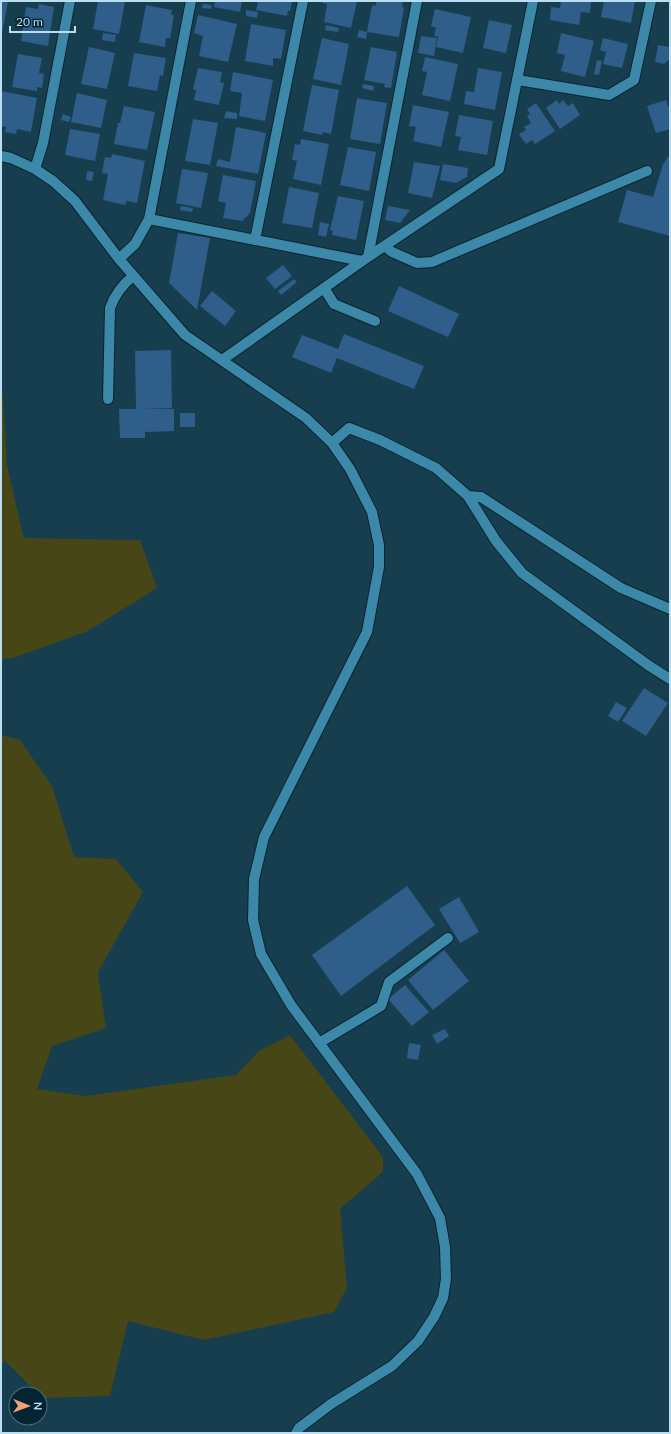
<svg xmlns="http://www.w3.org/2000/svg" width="671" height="1434" font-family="Lato,sans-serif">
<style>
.green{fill:#474616}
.building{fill:#2e5e89}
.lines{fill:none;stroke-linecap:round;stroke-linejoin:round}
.minor-casing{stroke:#0c242e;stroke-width:12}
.minor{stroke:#3c88a8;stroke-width:10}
</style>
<rect width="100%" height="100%" fill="#163e4f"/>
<!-- green -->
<path class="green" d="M1 392 3 395 7 466 24 538 140 540 157 588 88 631 13 658 1 659Z
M1 735 20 740 52 786 74 857 116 859 143 892 98 972 106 1028 52 1046 37 1089 85 1096 236 1075 259 1051 290 1035 383 1157V1172L340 1209 347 1288 334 1312 204 1340 128 1321 110 1396 42 1398 40 1394H38L5 1361 1 1364Z"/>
<!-- building -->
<path class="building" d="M1 1H8L2 34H1Z
M98 1H125L119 34 93 29Z
M215 1H242L240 12 214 7Z
M258 1H292L290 11H288L287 16 256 10Z
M322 1H357L351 28 324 22 327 4 322 3Z
M377 1H403L402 7 404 8 399 37 367 32 372 5 375 6Z
M561 1H591L590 13 581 12 579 25 550 20 551 7 560 8Z
M604 1H635L631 23 601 17Z
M39 4 54 7 48 46 21 41 26 7 38 9Z
M203 4 212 5 211 9 202 8Z
M146 5 172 10 171 15H174L170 38H166L165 47 139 42Z
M435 9 471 17 463 53 436 47 438 37 434 36 436 28 431 26Z
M246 10 258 12 257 18 246 16Z
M198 15 237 24 228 62 199 56 203 36 194 33Z
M489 20 512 25 506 53 483 48Z
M251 24 286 30 281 59 273 58V66L245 61Z
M326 25 339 28 338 32 325 30Z
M359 30 367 32 366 39 357 37Z
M103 33 116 35 115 42 102 40Z
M561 33 594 41 585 77 561 71 565 55 557 53Z
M421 36 437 38 434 56 418 53Z
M322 38 349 44 341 85 313 79Z
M603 38 628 44 622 68 603 64 606 52 600 50Z
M658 45 670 47V59L664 64 655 62Z
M89 47 115 53 107 89 81 84Z
M371 47 397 52 391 88 384 87 385 84 364 80Z
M134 53 166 58 163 76 160 75 157 91 128 86Z
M18 54 42 58 39 73 44 74 42 88 37 87V91L12 87Z
M425 57 458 64 450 101 422 95 427 72 422 71Z
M597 60 602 61 599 75 594 74Z
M198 68 222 72 220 82 224 83 219 105 194 100 196 90 193 89Z
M478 68 502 72 495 110 464 104 466 91 474 92Z
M233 72 273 80 265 121 239 116 242 93 230 91Z
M363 84 374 86 373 91 362 88Z
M312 85 339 90 331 134 323 132 322 135 303 131Z
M1 91 37 98 31 132 17 129 16 134 5 132 6 127 1 126Z
M77 93 107 100 101 128 71 122Z
M357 98 387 103 380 144 350 139Z
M557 100 559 104 563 100 568 106 573 103 580 115 560 129 546 108Z
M666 100 670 111V129L656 133 647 106Z
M536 103 555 131 535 144 532 140 526 144 519 134 526 130 524 127 531 123 527 116 530 114 527 109Z
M413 105 449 112 441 147 413 141 416 127 409 126Z
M124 106 155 112 147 150 114 144 118 123H120Z
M226 111 237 113V119L224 118Z
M63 114 71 117 69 122 61 120Z
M459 115 493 121 487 155 458 150 461 137 455 136Z
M193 119 218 123 210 165 185 161Z
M236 127 266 133 258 174 216 166 218 159 230 162Z
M70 129 100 134 95 161 65 155Z
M301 139 329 144 321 185 293 179 297 161 292 160 295 144 300 145Z
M348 147 376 152 369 191 340 185Z
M112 154 145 161 137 203 127 201 125 205 103 200 108 174 102 173 105 157 111 158Z
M670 154V236L618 222 627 190 653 197 663 164Z
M414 162 440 166 432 198 408 193Z
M443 164 468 168 467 177 456 183 440 180Z
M182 169 208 173 201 208 176 203Z
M87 171 94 172 92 181 86 180Z
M223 175 256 181 250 213 242 221 223 218 226 203 218 201Z
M289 187 319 193 312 228 282 223Z
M338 196 364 201 356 240 332 235 333 231 330 230Z
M181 206 193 208 192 212 180 210Z
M388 206 410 210 400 223 385 220Z
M320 222 329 224 326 237 318 235Z
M178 233 210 238 197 310 169 283Z
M283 265 292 276 275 289 266 278Z
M294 279 297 282 281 295 278 291Z
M399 286 459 314 448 337 388 311Z
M212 291 236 311 225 326 200 306Z
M344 334 424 366 414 389 337 358 331 373 292 357 302 335 338 349Z
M171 350 172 408 144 409H174V431L145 432V438H120L119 409H136L135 351Z
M180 413H195V427H180Z
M644 688 668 703 646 736 622 721Z
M616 702 627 708 618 722 608 716Z
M407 886 435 925 341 996 312 955Z
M459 897 479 932 460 943 439 909Z
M444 950 469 981 433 1010 408 980Z
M405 985 429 1012 412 1026 388 999Z
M445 1029 449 1036 437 1044 432 1035Z
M409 1043 421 1045 418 1060 407 1058Z"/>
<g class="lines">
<!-- minor casing -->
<g class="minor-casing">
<path id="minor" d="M518 80 609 95 634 80 651 1
M1 156 11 158 35 169 53 181 75 201 119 259 185 335 306 418 332 443 350 469 372 512 379 545V567L367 632 264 837 254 879 253 920 261 954 291 1005 417 1174 440 1218 445 1247 446 1279 443 1298 434 1317 418 1341 392 1366 331 1404 299 1428 296 1433
M35 169 43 143 70 1
M149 219 362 261
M255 240 303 1
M385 246 392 252 417 263 432 262 647 171
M368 257 417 1
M119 259 135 244 149 219 191 1
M324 288 334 304 375 321
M222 360 368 257 499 169 533 1
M108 399 110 308C115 294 122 285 133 276
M332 443 349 428 380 440 436 468 468 496 496 541 522 573 648 665 670 679
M468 496 481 497 621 588 670 609
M319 1043 381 1006 389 982 448 938"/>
</g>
<!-- minor -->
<use href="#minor" class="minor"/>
</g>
<!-- border -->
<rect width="671" height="1434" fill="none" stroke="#bbdff0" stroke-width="4"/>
<!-- north arrow -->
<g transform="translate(28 1406) rotate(91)"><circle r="19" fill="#032431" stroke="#4d6f7d"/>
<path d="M0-3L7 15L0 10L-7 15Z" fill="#f0a279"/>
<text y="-6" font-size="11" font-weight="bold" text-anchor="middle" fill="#bbdff0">N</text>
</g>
<!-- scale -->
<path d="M10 26v6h65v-6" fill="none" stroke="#bbdff0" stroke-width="2"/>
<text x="16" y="26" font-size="12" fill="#bbdff0" stroke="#032431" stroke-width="3" paint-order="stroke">20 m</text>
</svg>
